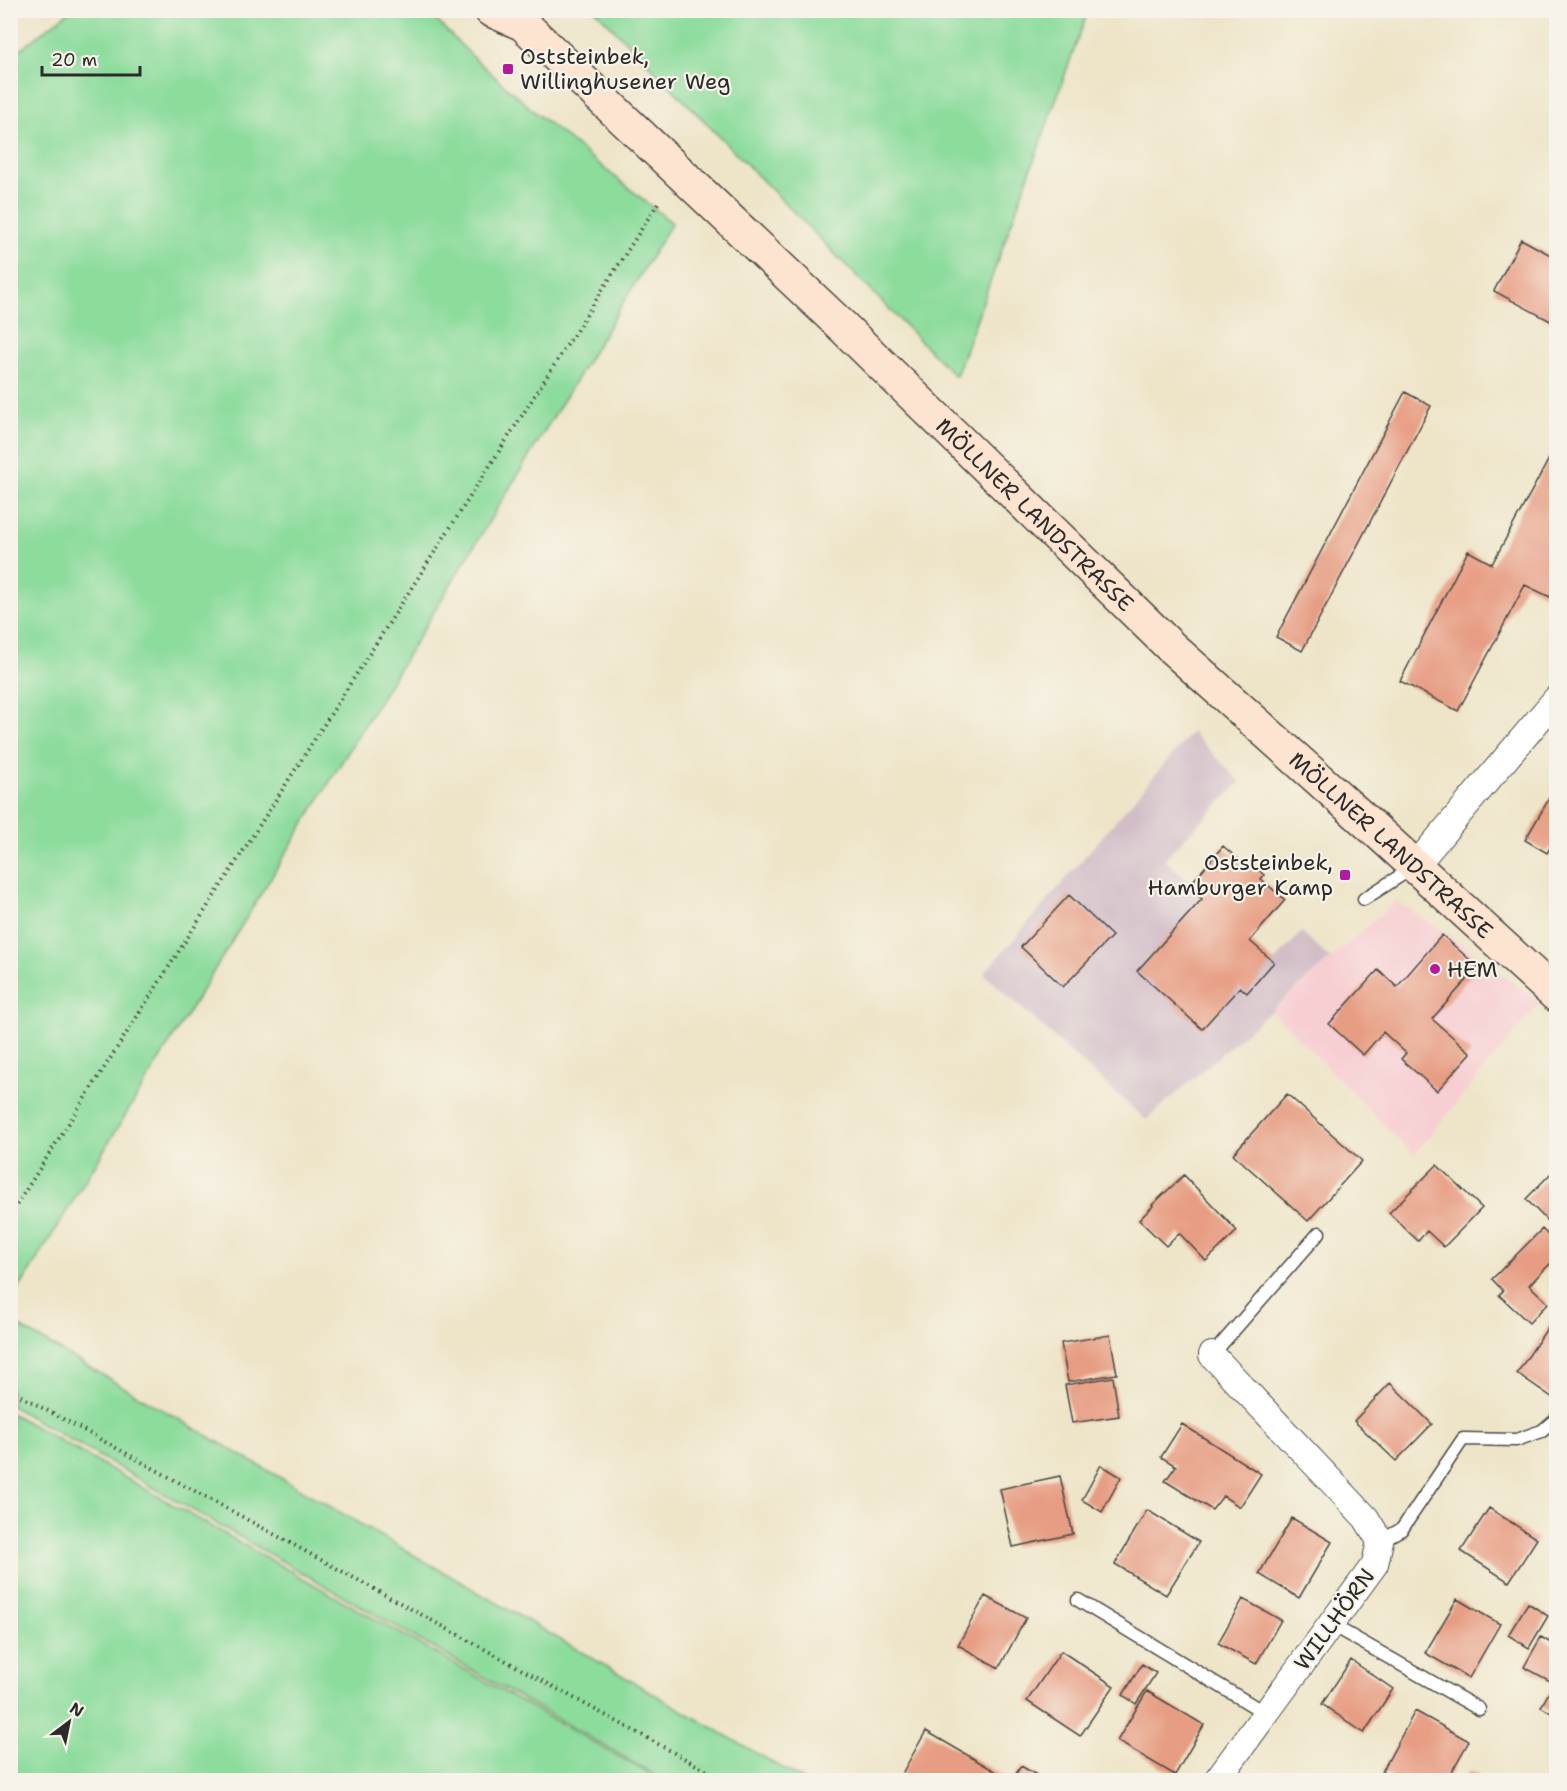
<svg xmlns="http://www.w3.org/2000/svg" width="1567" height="1791" font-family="'Shantell Sans',sans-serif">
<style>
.built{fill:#f7cfd3}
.industrial{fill:#d2bdc7}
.green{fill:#8cdc9c;stroke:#5c8464;stroke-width:1.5}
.building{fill:#e79d83}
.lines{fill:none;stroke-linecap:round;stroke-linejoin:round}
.lane-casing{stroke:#484743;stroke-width:15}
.street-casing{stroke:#484743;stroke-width:28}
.secondary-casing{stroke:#484743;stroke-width:36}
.path{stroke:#484743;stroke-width:4;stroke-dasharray:1.5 4.5;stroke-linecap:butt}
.lane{stroke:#fff;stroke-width:12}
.street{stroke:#fff;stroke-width:26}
.secondary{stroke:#fde4d1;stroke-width:33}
.poi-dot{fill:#b5179e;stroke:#f7f3e8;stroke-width:2}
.labels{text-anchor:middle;stroke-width:4.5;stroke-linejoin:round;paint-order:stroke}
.poi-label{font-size:22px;fill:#2b2b2b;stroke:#f7f3e8;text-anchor:start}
.street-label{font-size:22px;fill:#2b2b2b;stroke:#f7f3e8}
</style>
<rect width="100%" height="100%" fill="#f7f3e8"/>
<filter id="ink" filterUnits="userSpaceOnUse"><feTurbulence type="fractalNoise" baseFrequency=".0167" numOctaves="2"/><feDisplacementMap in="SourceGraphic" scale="12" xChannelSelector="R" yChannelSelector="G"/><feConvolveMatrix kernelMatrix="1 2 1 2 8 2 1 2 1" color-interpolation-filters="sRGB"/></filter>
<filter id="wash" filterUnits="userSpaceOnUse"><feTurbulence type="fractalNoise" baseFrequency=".008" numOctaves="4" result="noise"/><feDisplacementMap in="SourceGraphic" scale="24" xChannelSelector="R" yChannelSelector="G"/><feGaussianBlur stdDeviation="1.35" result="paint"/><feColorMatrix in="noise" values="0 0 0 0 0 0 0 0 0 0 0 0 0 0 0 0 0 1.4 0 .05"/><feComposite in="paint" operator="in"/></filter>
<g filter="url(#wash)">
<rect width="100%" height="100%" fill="#eee5c9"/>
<!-- built -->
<path class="built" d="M1396 901 1437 927 1540 1002 1414 1155 1272 1011Z"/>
<!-- industrial -->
<path class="industrial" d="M1192 732 1240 782 1164 859 1191 884 1188 888 1274 962 1302 932 1330 959 1146 1120 984 974Z"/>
<!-- green -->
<path class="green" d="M70 11H427L475 59 537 114 672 223 11 1302 10 54 22 48Z
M596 11H1088L956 376H955Z
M11 1322 803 1780H664L11 1406Z
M11 1413 660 1780H11Z"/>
<g id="blocks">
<!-- building -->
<path class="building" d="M1521 239 1556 258V324L1494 291Z
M1405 392 1431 406 1302 651 1276 637Z
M1556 446V586L1550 597 1525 585 1458 711 1400 681 1468 551 1492 564Z
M1556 794V852L1550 848 1547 853 1525 840 1550 797 1554 799Z
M1223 846 1245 865 1249 861 1264 875 1261 879 1285 900 1250 941 1274 962 1247 993 1240 987 1202 1029 1137 971 1202 899 1188 887Z
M1069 895 1112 936 1063 987 1021 947Z
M1442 935 1478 967 1432 1019 1471 1053 1437 1091 1401 1059 1406 1053 1383 1032 1363 1055 1329 1024 1378 970 1397 987Z
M1287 1094 1362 1161 1308 1221 1233 1154Z
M1437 1165 1482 1208 1444 1247 1427 1231 1418 1241 1389 1213Z
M1556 1168V1230L1526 1199Z
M1184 1175 1237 1231 1206 1261 1179 1233 1166 1246 1139 1220 1153 1206 1152 1205Z
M1542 1229 1556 1243V1258L1529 1285 1548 1303 1529 1323 1499 1295 1503 1291 1492 1279Z
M1556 1315V1400L1517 1373Z
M1110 1335 1117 1374 1068 1382 1061 1343Z
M1113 1377 1119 1416 1072 1423 1065 1385Z
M1390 1383 1432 1424 1396 1461 1354 1421Z
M1182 1424 1261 1474 1240 1507 1223 1496 1212 1510 1165 1481 1176 1466 1161 1457Z
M1101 1465 1121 1477 1102 1512 1082 1500Z
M1060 1476 1073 1534 1013 1547 1000 1489Z
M1489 1508 1537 1539 1509 1582 1461 1551Z
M1147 1510 1199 1542 1166 1595 1115 1564Z
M1292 1518 1332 1542 1299 1598 1259 1574Z
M985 1596 1026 1618 999 1668 958 1645Z
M1243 1599 1281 1620 1256 1664 1218 1643Z
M1457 1599 1500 1624 1469 1678 1425 1653Z
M1528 1603 1548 1616 1529 1648 1508 1635Z
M1541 1637 1556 1646V1716L1541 1707 1554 1683 1524 1667Z
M1061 1651 1114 1686 1080 1736 1027 1701Z
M1351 1660 1393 1689 1364 1733 1322 1704Z
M1142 1664 1156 1673 1136 1704 1123 1695Z
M1147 1691 1204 1725 1175 1775 1117 1741Z
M1415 1711 1469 1741 1447 1780H1398L1382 1772Z
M926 1731 1007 1778 1006 1780 899 1779Z
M1555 1765 1556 1766V1780H1546Z
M1021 1766 1040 1777 1038 1780H1012Z
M1469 1771 1487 1780H1464Z"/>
</g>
</g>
<g filter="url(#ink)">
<use href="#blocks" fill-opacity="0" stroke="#484743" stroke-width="1.5"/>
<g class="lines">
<!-- lane casing -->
<g class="lane-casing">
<path id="lane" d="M1364 899 1414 867
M1212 1355 1319 1233
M1380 1541 1402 1529 1463 1439 1516 1440 1542 1431 1556 1419
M1078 1600 1265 1713
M1330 1624 1479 1709"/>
</g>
<!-- street casing -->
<g class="street-casing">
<path id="street" d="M1415 866 1556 699
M1212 1355 1366 1518 1380 1541 1375 1564 1217 1780"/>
</g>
<!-- secondary casing -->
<g class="secondary-casing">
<g id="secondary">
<path id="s1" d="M491 10 523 24 844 328 1171 647 1381 835 1556 995"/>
</g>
</g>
<!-- path -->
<path class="path" d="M10 1215 660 200
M10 1390 724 1780"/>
<!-- lane -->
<use href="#lane" class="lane"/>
<!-- street -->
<use href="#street" class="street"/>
<!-- secondary -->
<use href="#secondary" class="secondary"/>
</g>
</g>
<!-- markers -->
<g class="poi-dot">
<rect x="502" y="63" width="12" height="12" rx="3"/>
<rect x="1339" y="869" width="12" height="12" rx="3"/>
<circle cx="1435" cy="969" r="6"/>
</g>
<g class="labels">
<!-- poi labels -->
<g class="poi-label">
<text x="520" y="64">Oststeinbek,<tspan x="520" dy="25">Willinghusener Weg</tspan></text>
<text x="1333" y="870" text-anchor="end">Oststeinbek,<tspan x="1333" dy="25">Hamburger Kamp</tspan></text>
<text x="1447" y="977">HEM</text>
</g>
<!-- street labels -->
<g class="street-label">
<text dy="8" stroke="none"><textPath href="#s1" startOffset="744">MÖLLNER LANDSTRASSE</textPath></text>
<text dy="8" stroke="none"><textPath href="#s1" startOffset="1230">MÖLLNER LANDSTRASSE</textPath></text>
<text transform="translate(1334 1619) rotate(-54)" y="8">WILLHÖRN</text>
</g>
</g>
<!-- margin -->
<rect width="1567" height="1791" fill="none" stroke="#f7f3e8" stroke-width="36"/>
<!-- north arrow -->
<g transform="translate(69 1722) rotate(32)" stroke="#f7f3e8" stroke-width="4.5" paint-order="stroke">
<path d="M0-4.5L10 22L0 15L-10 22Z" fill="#2b2b2b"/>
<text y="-9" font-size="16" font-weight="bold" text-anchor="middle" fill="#2b2b2b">N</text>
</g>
<!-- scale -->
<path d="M42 66v9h98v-9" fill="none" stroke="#2b2b2b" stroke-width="3"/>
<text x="51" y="66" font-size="18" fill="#2b2b2b" stroke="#f7f3e8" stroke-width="4.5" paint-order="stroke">20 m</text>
</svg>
